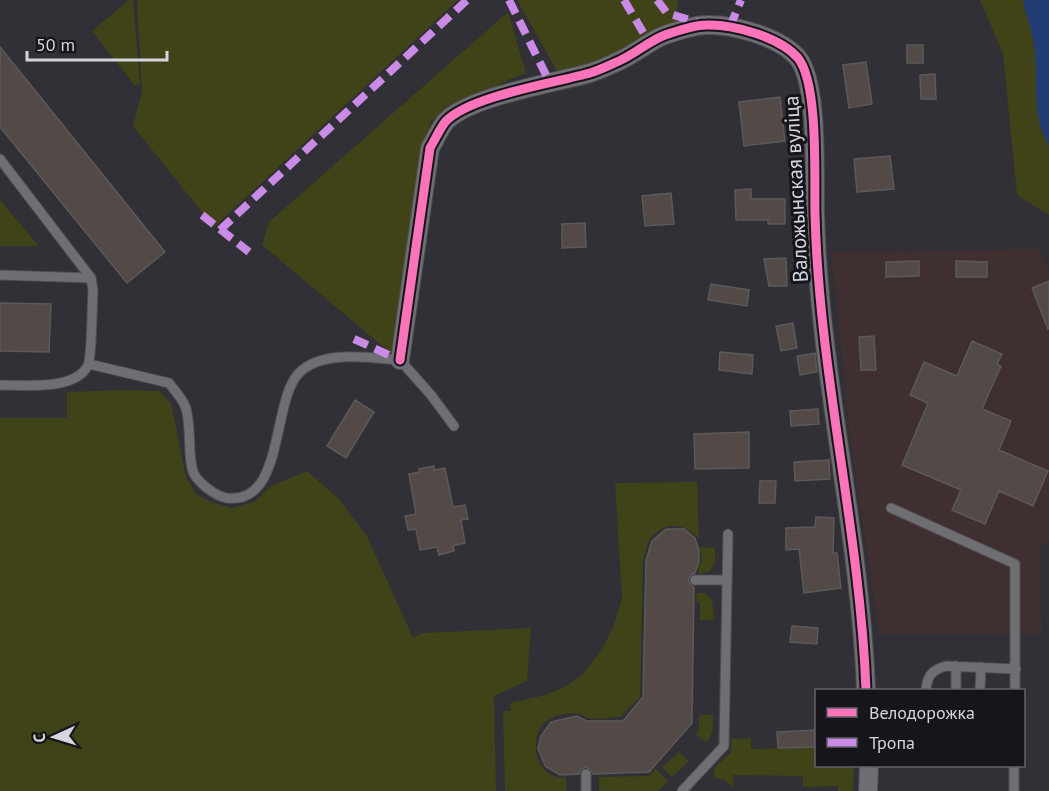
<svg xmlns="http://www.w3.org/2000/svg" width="1049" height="791" font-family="'PT Sans',sans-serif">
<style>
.education{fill:#402f30}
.green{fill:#404217}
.water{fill:#213d73}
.building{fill:#534a48;stroke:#5b5959;stroke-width:1.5}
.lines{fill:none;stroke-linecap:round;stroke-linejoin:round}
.service-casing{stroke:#4e4e54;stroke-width:11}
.minor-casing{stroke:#4e4e54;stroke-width:20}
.service{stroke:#6e6e73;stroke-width:9}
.minor{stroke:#6e6e73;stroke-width:18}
.quiet{stroke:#ca8be6;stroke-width:8;stroke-dasharray:15 8;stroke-linecap:butt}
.cycleway-casing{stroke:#15151b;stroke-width:13}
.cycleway{stroke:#fb73b8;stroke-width:9}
.labels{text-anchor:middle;stroke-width:6;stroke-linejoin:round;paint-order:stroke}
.street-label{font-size:21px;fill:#d5d5de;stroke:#15151b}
</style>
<rect width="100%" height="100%" fill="#303036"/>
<!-- education -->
<path class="education" d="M1039 249 1049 272V542L1040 547 1042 635 879 634 850 435 831 252Z"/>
<!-- green -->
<path class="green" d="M129 0H133L140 84 135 86 92 31Z
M137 0H458L214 227 133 126 142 91Z
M517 0H678L675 32 562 80Z
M980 0H1049V215L1017 195 1003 54Z
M508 12 526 73 508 80 431 121 420 170 392 354 262 245 269 222Z
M0 200 39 246H0Z
M125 390 159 391 171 403 186 477 196 494 211 502 231 508 254 502 271 486 307 471 338 498 367 536 413 638 423 633 531 628 527 681 494 696 496 791H0V418H67V392Z
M697 482 699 539C684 523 666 520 650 539 646 545 645 555 643 562L640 697 620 717C610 717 597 720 587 718 584 717 582 714 579 714 571 712 559 715 551 718 530 728 531 766 553 776 557 778 562 777 566 777L567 791H505L503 711H511L510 703 541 696 563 688 583 674 602 649 614 625 622 598 615 483Z
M700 547 715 548V562L710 571 699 574 698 567 702 561Z
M696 593H704L712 599 714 620H700V602H697Z
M699 715H713C713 725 714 735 706 742L696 734 699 730Z
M751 738V749L816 747V766H854L853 791H838V786L803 787V776L733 775V788L723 779 715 778 713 773 717 765 731 752V739Z
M679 752 689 761 672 777 662 767Z
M656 769 669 782 657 791H599V777L649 776Z"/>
<!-- water -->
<path class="water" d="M1023 0H1049V145C1030 115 1039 80 1034 45 1032 30 1026 15 1023 0Z"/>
<!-- building -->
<path class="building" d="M907 45H923V63H907Z
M0 47 165 252 127 283 0 127Z
M866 62 872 104 849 108 843 65Z
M935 74 936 99H921L920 75Z
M780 97 785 141 744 146 739 102Z
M890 156 894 189 857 192 854 159Z
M751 189V199H785V224H768V220H736L735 190Z
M671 193 674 224 645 226 642 196Z
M585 223 586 247 562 248V224Z
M786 258 787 286H769L764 259Z
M919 261V276L886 277V262Z
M956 261 987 262V277H956Z
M1049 281V328L1048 329 1032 288Z
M711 284 749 290 747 306 708 300Z
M0 303 51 304 49 352 0 351Z
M793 323 797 348 781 351 776 326Z
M874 336 876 370H861L859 337Z
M972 341 1002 354 997 364 1001 366 982 409 1011 421 999 450 1048 471 1033 506 999 491 985 524 952 510 961 490 902 465 928 403 910 395 924 362 957 376Z
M720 352 753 355 752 374 719 370Z
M815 353 817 372 800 375 797 356Z
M355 400 374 412 346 458 327 446Z
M818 409 819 424 791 426 790 411Z
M749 432V468L695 469 694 434Z
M829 460 830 479 795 481 794 462Z
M434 466V470L445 468 453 507 465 505 468 519 461 520 465 543 453 546 454 551 439 555 437 547 420 550 416 529 408 530 405 516 416 514 409 474 420 472 419 469Z
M760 481H776L775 503H759Z
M816 517 834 518 833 553H837L841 588 804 593 799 549 786 550V528L815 527Z
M666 529H684L695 538 699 550V561L695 573 691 575 688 579 690 584 694 587 692 723 649 772 593 774 590 769 585 767 581 770 579 774 560 775 545 766 538 748 541 736 551 722 577 716 587 721H623L643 697 646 560 652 541Z
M792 626 818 628 817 644 790 642Z
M816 730V747L778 748 777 732Z"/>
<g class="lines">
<!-- service casing -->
<g class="service-casing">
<path id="service" d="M0 159 91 278
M0 275 91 278 93 290C92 303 92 357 88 365 76 391 24 385 0 385
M89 364 169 383C174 390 182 398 185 406 192 421 187 460 194 474 200 484 215 496 227 498 285 505 271 402 299 373 322 349 371 358 400 360L431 395 454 426
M891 508 1015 564V690
M695 580H727
M926 690C927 676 932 670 946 666L1016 669
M956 690V666
M980 690 981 667
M586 774V791
M682 791 724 746 728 534
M1014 791V766"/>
</g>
<!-- minor casing -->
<g class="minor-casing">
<path id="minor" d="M400 360 430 148C435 140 440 128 446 121 471 96 554 83 590 73 600 70 610 65 619 61 635 54 649 41 665 35 677 31 694 25 706 25 733 24 780 37 798 58 819 84 814 179 815 214 819 374 860 531 866 690
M868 791 869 766"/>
</g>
<!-- service -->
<use href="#service" class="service"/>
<!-- minor -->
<use href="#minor" class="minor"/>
<!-- quiet -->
<path class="quiet" d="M509 0 550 83
M624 0 650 44
M657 0 667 13 699 23
M730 27 741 0
M202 215 249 252
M220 230 467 0
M354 339 400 360"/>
<!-- cycleway casing -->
<g class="cycleway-casing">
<path id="cycleway" d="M400 360 430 148C435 140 440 128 446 121 471 96 554 83 590 73 600 70 610 65 619 61 635 54 649 41 665 35 677 31 694 25 706 25 733 24 780 37 798 58 819 84 814 179 815 214 819 374 860 531 866 690"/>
</g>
<!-- cycleway -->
<use href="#cycleway" class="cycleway"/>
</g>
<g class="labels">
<!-- street labels -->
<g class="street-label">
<text transform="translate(796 189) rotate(-93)" y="7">Валожынская вуліца</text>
</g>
</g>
<!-- legend -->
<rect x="815" y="689" width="210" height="78" fill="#15151b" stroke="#626269" stroke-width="1.5"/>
<rect x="827" y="708" width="30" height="9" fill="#fb73b8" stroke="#626269" stroke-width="1.5"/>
<text x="869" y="719" font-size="18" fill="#d5d5de">Велодорожка</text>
<rect x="827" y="738" width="30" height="9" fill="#ca8be6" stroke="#626269" stroke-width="1.5"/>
<text x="869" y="749" font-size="18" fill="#d5d5de">Тропа</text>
<!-- north arrow -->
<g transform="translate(54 737) rotate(266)" stroke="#15151b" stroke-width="4.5" paint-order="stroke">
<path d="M0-4.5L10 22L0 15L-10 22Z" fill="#d5d5de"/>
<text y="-9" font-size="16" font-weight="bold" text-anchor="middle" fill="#d5d5de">С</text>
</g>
<!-- scale -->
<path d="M27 51v9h140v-9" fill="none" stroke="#d5d5de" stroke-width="3"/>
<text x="36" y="51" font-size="18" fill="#d5d5de" stroke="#15151b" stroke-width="4.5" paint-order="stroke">50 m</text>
</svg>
